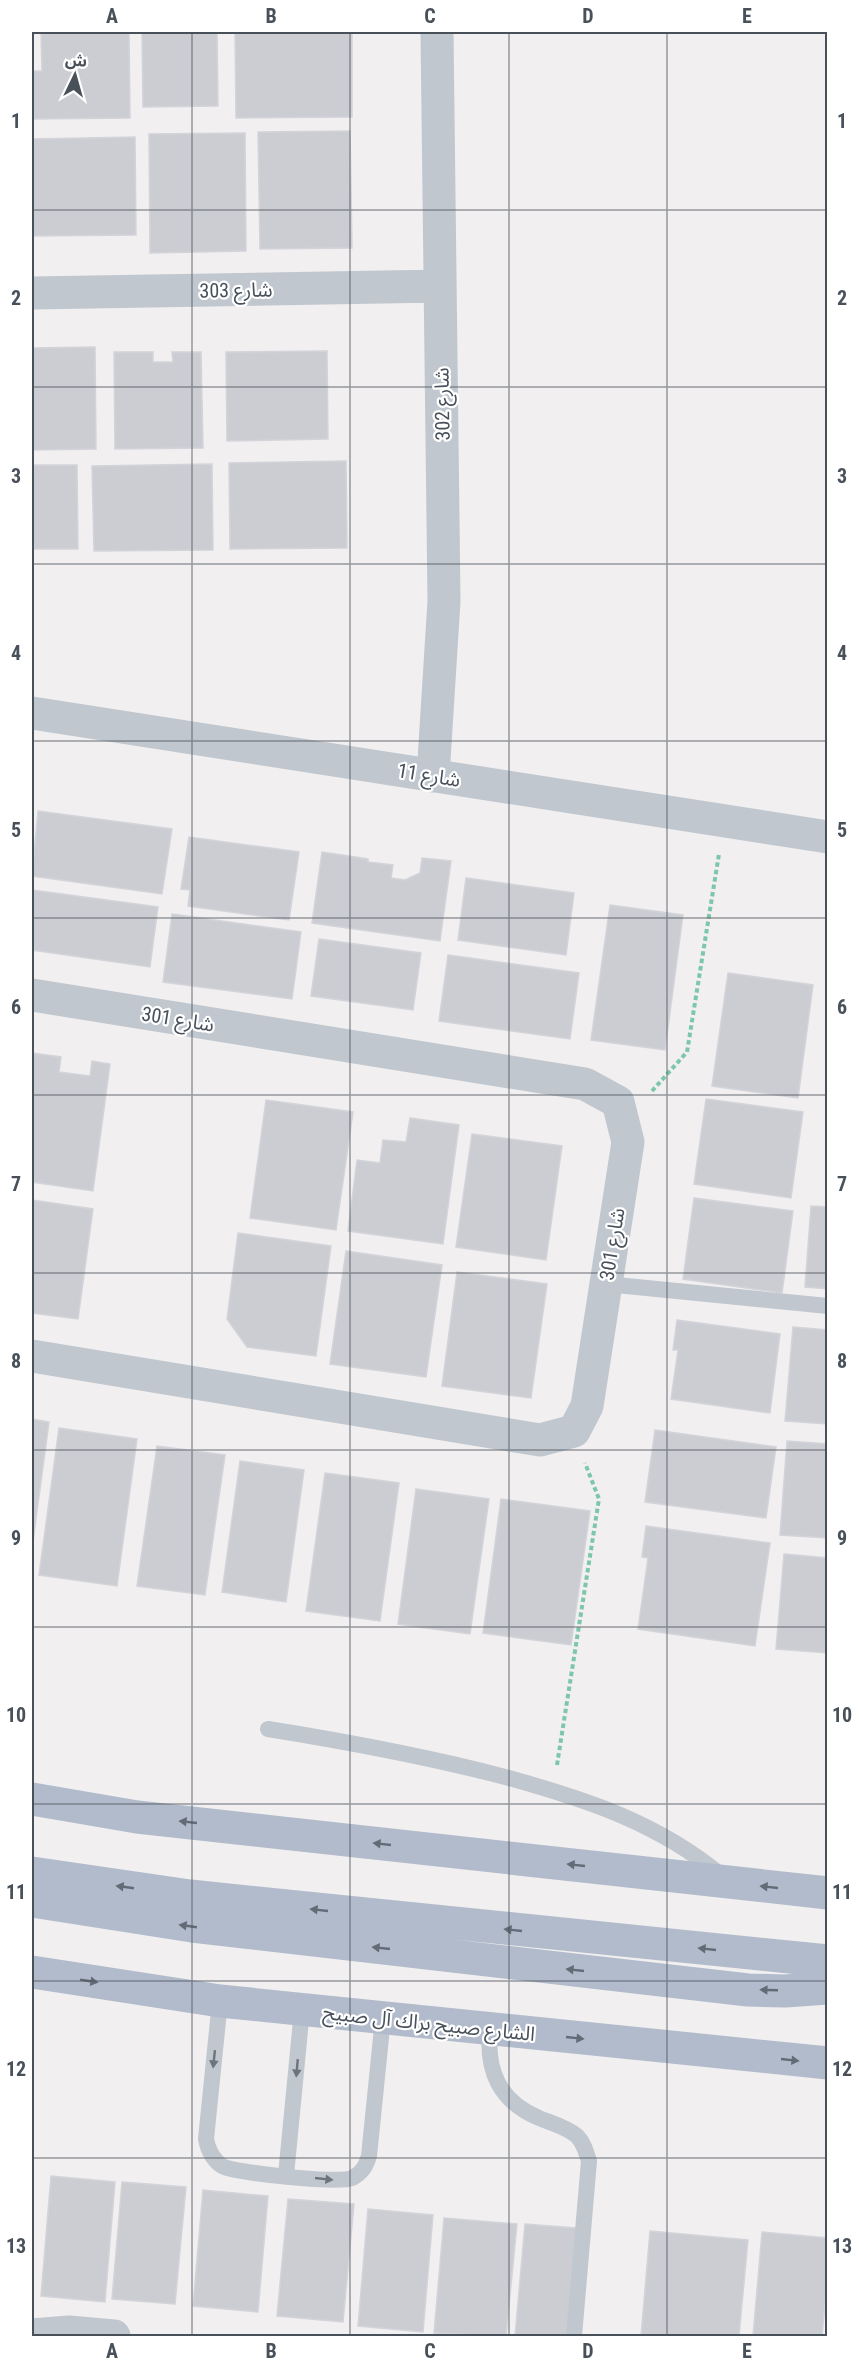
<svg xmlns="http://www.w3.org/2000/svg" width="859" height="2368" font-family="'Roboto Condensed','Noto Sans Arabic',sans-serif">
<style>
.building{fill:#cccdd3;stroke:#d3d4da;stroke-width:1.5}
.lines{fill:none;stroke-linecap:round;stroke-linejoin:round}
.path{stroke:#7cc6ab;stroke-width:4;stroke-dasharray:4.5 3;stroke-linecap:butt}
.lane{stroke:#c0c7cf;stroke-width:16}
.street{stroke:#c0c7cf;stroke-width:33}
.primary{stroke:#b1bbcb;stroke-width:33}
.oneway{fill:#626b76}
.oneway2{fill:#6c747d}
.grid{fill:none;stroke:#48505a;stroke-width:1.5;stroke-opacity:0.55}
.labels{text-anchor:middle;stroke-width:4.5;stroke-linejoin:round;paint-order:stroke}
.street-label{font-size:20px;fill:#48505a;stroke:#fff}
.neatline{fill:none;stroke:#48505a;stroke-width:2}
.grid-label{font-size:20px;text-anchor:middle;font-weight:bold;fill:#48505a}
</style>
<rect width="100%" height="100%" fill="#f1efef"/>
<!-- building -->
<path class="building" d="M41 32H129L130 118 32 119V71H42Z
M142 32H217L218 106 143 107Z
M235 32H352V117L236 118Z
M350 131 352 248 260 249 258 132Z
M245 133 246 251 150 253 149 134Z
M135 137 136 235 32 236V139Z
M95 347 96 449 32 450V348Z
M327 351 328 439 227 441 226 352Z
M114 352H153V362H173L172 352H201L203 448 115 449Z
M346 461 347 548 230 549 229 463Z
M212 464 213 550 94 551 92 466Z
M32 465H77L78 549H32Z
M38 811 172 829 162 894 32 876Z
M189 837 299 852 289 920 188 906 190 890 181 889Z
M322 852 368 859V862L393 865 391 878 405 880 420 873 422 858 451 861 440 941 312 923Z
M466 878 574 893 566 955 458 940Z
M32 890 158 907 150 967 32 950Z
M610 905 683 915 665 1050 591 1040Z
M172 914 301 932 292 999 163 982Z
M319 939 421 953 413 1010 311 996Z
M448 955 579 973 570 1039 439 1021Z
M728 973 813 985 798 1098 712 1086Z
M32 1053 61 1057 59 1072 90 1076 92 1061 110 1064 93 1191 32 1182Z
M706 1099 803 1112 791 1198 694 1184Z
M266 1100 353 1112 336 1230 250 1218Z
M410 1118 459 1125 443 1244 348 1231 357 1160 380 1163 383 1140 406 1142Z
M472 1134 562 1146 546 1260 456 1247Z
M694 1198 793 1211 782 1293 683 1279Z
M32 1200 93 1209 78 1319 32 1313Z
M811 1206 828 1207V1289L805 1287Z
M238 1233 331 1246 316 1356 247 1347 227 1319Z
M346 1251 442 1265 426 1377 330 1364Z
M457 1272 547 1284 531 1398 442 1386Z
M677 1320 780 1334 770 1413 671 1399 678 1350H673Z
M793 1327 828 1330V1424L785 1421Z
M32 1419 49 1422 32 1549Z
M59 1428 137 1439 117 1586 39 1575Z
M655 1430 776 1447 766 1518 645 1502Z
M787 1441 828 1444V1538L780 1535Z
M157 1446 225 1455 205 1595 137 1586Z
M240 1461 304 1470 286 1602 222 1592Z
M325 1473 399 1483 380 1621 306 1611Z
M416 1489 489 1499 470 1634 398 1624Z
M501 1499 590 1511 571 1645 483 1633Z
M646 1526 770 1543 755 1646 638 1629 648 1558 642 1557Z
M784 1554 828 1558V1653L776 1649Z
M51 2176 115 2182 105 2302 41 2296Z
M122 2182 186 2187 175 2304 112 2299Z
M203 2190 268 2196 258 2312 193 2306Z
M288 2199 354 2204 343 2322 277 2316Z
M368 2209 433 2215 423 2332 358 2326Z
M444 2218 517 2224 506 2336 434 2333Z
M525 2224 576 2228 567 2336H515Z
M650 2231 748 2240 739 2336H641Z
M762 2232 828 2238V2274L822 2336H753Z"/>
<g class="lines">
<!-- path -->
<path class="path" d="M652 1091 687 1052 719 854
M557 1765 599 1499 585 1463"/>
<!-- lane -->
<path class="lane" d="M606 1284 828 1306
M268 1729C349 1742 430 1757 509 1778 588 1800 658 1823 722 1876
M220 2001 206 2139C208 2150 212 2159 222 2166 235 2173 339 2184 352 2178 362 2173 366 2166 369 2156L383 2018
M490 2029C486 2071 499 2101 539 2118 551 2123 567 2127 577 2136 584 2143 586 2152 589 2161L574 2336
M286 2175 302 2010"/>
<!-- street -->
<path class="street" d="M32 293 440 286
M32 713 828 837
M433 776 444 601 437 32
M32 995 585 1084 618 1102 628 1142 587 1406 574 1431 540 1440 32 1356
M32 2335 69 2332 114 2336"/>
<!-- primary -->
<path class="primary" d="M32 1799 137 1817 828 1893
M32 1873 190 1896 828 1961
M32 1901 192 1926 748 1990 785 1991 828 1988
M32 1972 220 2001 828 2063"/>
</g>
<!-- one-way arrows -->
<defs><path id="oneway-solid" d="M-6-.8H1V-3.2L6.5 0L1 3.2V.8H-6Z" transform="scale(1.5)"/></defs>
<g class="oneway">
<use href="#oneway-solid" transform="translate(188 1822) rotate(-174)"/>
<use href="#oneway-solid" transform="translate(382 1844) rotate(-174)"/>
<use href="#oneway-solid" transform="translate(576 1865) rotate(-174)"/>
<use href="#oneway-solid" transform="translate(125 1887) rotate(-172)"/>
<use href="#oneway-solid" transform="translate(769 1887) rotate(-174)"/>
<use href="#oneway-solid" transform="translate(319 1910) rotate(-174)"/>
<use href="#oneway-solid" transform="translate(188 1926) rotate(-172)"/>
<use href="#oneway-solid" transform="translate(513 1930) rotate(-174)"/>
<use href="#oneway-solid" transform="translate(381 1948) rotate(-174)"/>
<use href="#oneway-solid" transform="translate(707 1949) rotate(-174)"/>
<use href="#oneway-solid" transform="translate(575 1970) rotate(-174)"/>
<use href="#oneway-solid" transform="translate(89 1981) rotate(9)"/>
<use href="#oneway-solid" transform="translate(769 1990) rotate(-178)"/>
<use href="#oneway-solid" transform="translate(575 2038) rotate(6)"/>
<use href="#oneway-solid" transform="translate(790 2060) rotate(6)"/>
</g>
<g class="oneway2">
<use href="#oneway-solid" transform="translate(214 2059) rotate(96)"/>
<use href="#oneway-solid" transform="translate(297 2068) rotate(95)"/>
<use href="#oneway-solid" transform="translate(324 2179) rotate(6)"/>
</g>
<!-- grid -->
<path class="grid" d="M192 32V2336M350 32V2336M509 32V2336M667 32V2336M32 210H828M32 387H828M32 564H828M32 741H828M32 918H828M32 1095H828M32 1273H828M32 1450H828M32 1627H828M32 1804H828M32 1981H828M32 2158H828"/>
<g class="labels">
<!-- street labels -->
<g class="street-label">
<text transform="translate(236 290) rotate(-1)" y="7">شارع 303</text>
<text transform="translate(442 404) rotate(-91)" y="7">شارع 302</text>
<text transform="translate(429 775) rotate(9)" y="7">شارع 11</text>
<text transform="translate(178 1019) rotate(9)" y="7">شارع 301</text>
<text transform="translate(612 1244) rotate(-81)" y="7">شارع 301</text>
<text transform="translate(429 2023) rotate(6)" y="7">الشارع صبيح براك آل صبيح</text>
</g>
</g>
<!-- border -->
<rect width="859" height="2368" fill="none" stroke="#ffffff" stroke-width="66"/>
<!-- north arrow -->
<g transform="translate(75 75) rotate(5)" stroke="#ffffff" stroke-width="4.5" paint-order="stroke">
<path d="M0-4.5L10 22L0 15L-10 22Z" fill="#48505a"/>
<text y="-9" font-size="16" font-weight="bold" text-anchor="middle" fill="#48505a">ش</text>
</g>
<rect x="33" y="33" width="793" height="2302" class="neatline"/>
<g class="grid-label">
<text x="112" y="23">A</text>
<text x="271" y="23">B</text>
<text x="430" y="23">C</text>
<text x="588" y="23">D</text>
<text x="747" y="23">E</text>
<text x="16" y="128">1</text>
<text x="842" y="128">1</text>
<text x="16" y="305">2</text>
<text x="842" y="305">2</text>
<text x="16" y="483">3</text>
<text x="842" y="483">3</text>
<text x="16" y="660">4</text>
<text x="842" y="660">4</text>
<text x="16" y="837">5</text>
<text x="842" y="837">5</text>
<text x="16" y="1014">6</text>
<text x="842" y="1014">6</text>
<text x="16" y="1191">7</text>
<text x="842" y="1191">7</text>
<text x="16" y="1368">8</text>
<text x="842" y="1368">8</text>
<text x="16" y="1545">9</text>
<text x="842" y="1545">9</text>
<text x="16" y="1722">10</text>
<text x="842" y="1722">10</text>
<text x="16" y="1899">11</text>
<text x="842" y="1899">11</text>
<text x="16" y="2076">12</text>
<text x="842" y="2076">12</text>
<text x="16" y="2253">13</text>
<text x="842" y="2253">13</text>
<text x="112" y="2358">A</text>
<text x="271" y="2358">B</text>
<text x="430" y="2358">C</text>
<text x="588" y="2358">D</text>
<text x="747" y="2358">E</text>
</g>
</svg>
